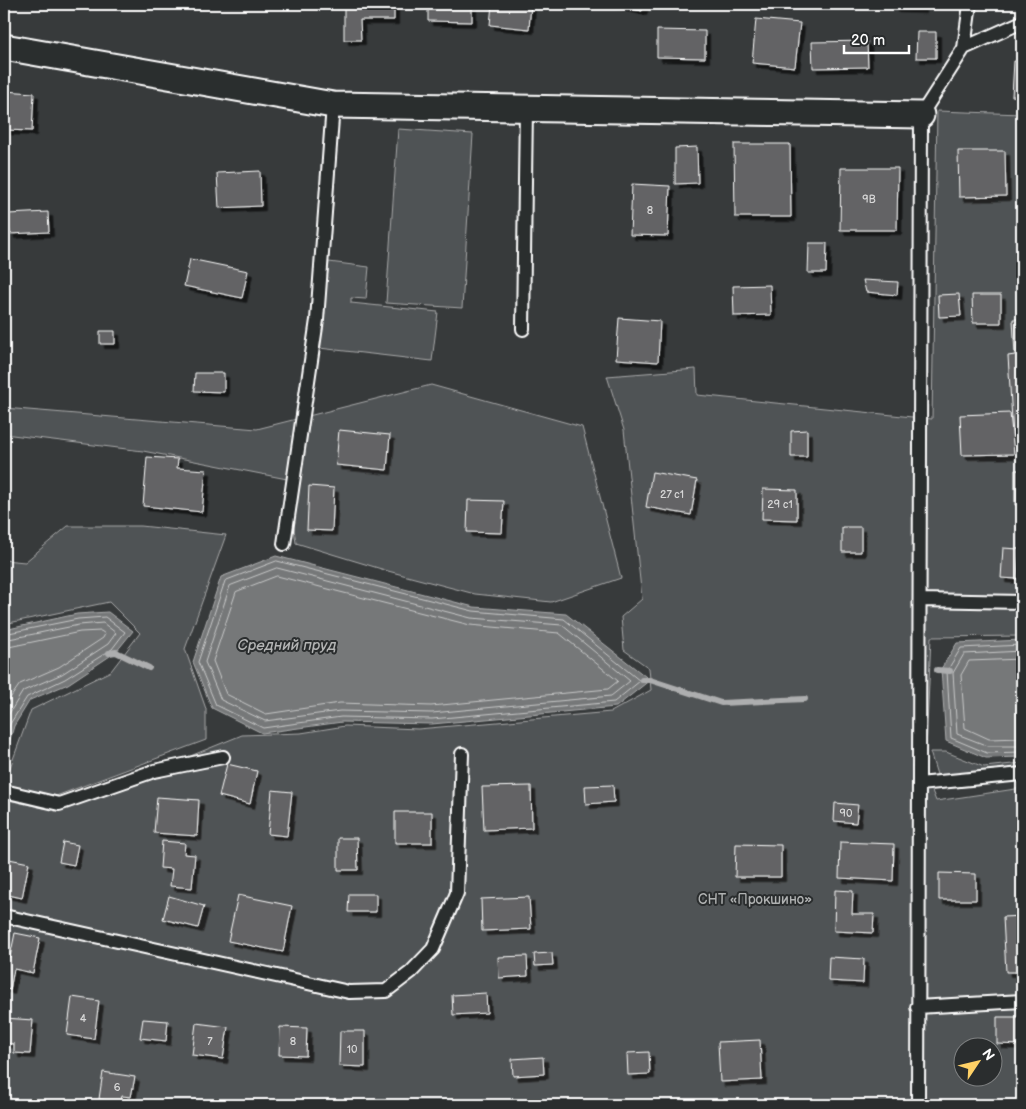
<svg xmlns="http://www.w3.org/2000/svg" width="1026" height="1109" font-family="'Balsamiq Sans',sans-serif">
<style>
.green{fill:#505354;stroke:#a8a9aa;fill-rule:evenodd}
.water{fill:#767879;stroke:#adaeaf}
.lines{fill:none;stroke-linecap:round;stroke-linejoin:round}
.shore{stroke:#c8c9c9;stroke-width:1}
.stream{stroke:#adaeaf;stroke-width:6}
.building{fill:#636465;stroke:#fff;filter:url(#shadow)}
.service-casing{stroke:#fff;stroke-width:16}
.minor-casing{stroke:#fff;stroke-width:29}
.service{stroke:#2a2d2e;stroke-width:12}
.minor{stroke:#2a2d2e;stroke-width:25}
.labels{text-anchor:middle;stroke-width:4;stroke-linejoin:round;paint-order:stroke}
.number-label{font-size:11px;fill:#d8d8d8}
.park-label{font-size:14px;fill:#b0b2b2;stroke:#2a2d2e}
.water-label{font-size:15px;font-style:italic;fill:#b4b5b5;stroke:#2a2d2e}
</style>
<defs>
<filter id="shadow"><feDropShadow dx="4.5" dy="4.5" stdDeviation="0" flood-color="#0009"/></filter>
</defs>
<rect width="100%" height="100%" fill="#373a3b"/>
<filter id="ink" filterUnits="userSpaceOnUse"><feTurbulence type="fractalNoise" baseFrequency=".02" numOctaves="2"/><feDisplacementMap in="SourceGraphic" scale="10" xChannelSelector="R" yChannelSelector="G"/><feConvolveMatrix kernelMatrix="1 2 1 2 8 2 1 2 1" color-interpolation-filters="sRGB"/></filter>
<g filter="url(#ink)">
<!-- green -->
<path class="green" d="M937 111 1022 114V636L931 637 925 773 936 801 1022 788V1105H4V799L44 808 65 807 242 735 301 733 345 726 418 729 611 712 651 690 649 668 624 650 621 617 642 599 624 430 607 376 696 369 697 395 932 419ZM964 1046H994V1076H964Z
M398 129 473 134 462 308 386 303Z
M329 262 369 267 366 299 351 298V303L438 312 432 361 319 348Z
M431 385 582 427 621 578 551 602 475 594 388 571 296 543 287 479 143 451 4 434V408L257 429Z
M68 526H141L226 535 185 649 206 709V740L56 796 4 784 31 710 111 671 140 633 109 602 4 624V560L25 562Z
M930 752H946L984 767 1022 763V776L939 781Z"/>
<!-- water -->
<path class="water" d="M276 556 474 607 566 614 650 680 616 707 432 724 342 722 262 733 212 708 193 662 221 577Z
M108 612 133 631 116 652 68 684 30 700 14 726 4 760V630L77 614Z
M1022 640V757L986 758 946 741 941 669 957 643Z"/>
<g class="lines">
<!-- shore -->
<path class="shore" d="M277 561 473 611 564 619 640 681 614 702 432 719 341 717 263 728 216 705 198 662 225 581Z
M277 568 471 618 562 625 630 681 611 696 432 713 340 711 265 721 221 700 205 662 230 586Z
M277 576 470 625 559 633 618 681 608 689 431 706 340 703 266 714 226 694 213 661 236 592Z
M4 634 78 619 105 617 125 632 112 649 65 679 27 697 10 724 4 743
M4 640 79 625 103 623 116 633 108 644 62 674 23 691 4 722
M1022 645 961 648 947 671 951 738 987 753 1022 752
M4 648 80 632 101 631 105 634 103 638 59 667 20 684 4 707
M1022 651 964 654 953 673 957 734 988 746H1022
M1022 659 969 661 961 675 965 728 989 739 1022 738"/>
<!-- stream -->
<path class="stream" d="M109 653 116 652 149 668
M937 670 950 671
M642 680H650L721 703 805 699"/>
</g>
<!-- building -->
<path class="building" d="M344 4H394V20H360L361 40H344Z
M428 4H472V22L428 21Z
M492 4H531L529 29 490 25Z
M609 4H644L642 11Z
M894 4H922V9L894 8Z
M756 19 800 23 795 67 752 63Z
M657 30 705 31V58L657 57Z
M917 32H936V58H916Z
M867 41 868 67 813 68 812 42Z
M1014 61 1022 62V97L1012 96Z
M4 91 34 93 32 131 4 130Z
M734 144H790L791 217H735Z
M697 147 698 183 675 184V148Z
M958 151H1005L1006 196 959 197Z
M841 168H898L897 230H840Z
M260 171 261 206 219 208 217 173Z
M632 184 670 186 668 236 630 235Z
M48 212 49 232 10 234 8 214Z
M809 243H827L826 273H808Z
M190 259 248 271 242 298 184 286Z
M863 280 898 282 897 295 866 292Z
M770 285 771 315 734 316 733 286Z
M959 294 961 316 939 317 938 295Z
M972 295H1001V323H973Z
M619 318 660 321 658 362 616 359Z
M1013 319H1022V436H1013L1008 356 1015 355Z
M100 331H115V344H100Z
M195 373H224V392L194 391Z
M1010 413 1014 454 962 455 960 415Z
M339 430 390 435 387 470 336 465Z
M807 430V457H791V431Z
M147 457 178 459 177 468 206 470 202 512 143 506Z
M1015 470H1022V505H1015Z
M652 472 697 480 691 515 646 507Z
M309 486 334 488 332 531 307 530Z
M763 489 797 490V520L762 519Z
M468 500 504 501 502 533 467 532Z
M842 527H861V552H842Z
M1003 548 1019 549 1017 579 1001 578Z
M227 764 257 771 250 804 219 796Z
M613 785 614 802 586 804 585 786Z
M531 786 532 828 484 830 482 787Z
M272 790 292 792 287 836 268 834Z
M157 797 199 800 197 836 154 833Z
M835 803 858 805 856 823 834 821Z
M395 812H432V843H395Z
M338 838H357L358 870H338Z
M162 841 185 843 184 854 195 855 192 888 170 886 172 869 160 868Z
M63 842 78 845 74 865 59 862Z
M840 842 894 844 893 881 839 878Z
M736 844 781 845V877H735Z
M4 858 29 863 22 898 4 894Z
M939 873 976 874V900H939Z
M835 890 853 891 852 914H874L873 933 834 931Z
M349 894H376V912H348Z
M238 895 292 906 283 952 228 941Z
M169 896 204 906 198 928 163 919Z
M529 897 531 929 482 931 481 899Z
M1022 916V972H1006L1003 917Z
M15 933 40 938 33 973 14 969 10 990 4 988V956L10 957Z
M552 953 553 965 535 966 534 954Z
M527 956 528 976 499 978 498 957Z
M829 957 864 959 863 983 828 981Z
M486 993 487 1013 453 1015 452 995Z
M72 997 99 1001 94 1039 67 1035Z
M997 1017H1022V1045L997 1044Z
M4 1018 33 1020 30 1054 14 1053V1044L4 1043Z
M143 1019 168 1021 166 1041 140 1038Z
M196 1023 228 1027 223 1059 192 1055Z
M280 1027 307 1028 306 1056 279 1055Z
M340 1031H365V1067L339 1066Z
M760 1040 762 1080 720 1082 718 1042Z
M649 1052 650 1074 628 1075 627 1053Z
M543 1057 544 1074 513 1076 512 1059Z
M103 1072 135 1077 131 1097 122 1096 120 1103 99 1099Z
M418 1103H455V1105H418Z"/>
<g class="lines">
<!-- service casing -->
<g class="service-casing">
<path id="service" d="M964 48 1022 22
M523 329 526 108
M284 544 317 320 333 105
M920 600 1022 602
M919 784 1022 774
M4 791 59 804 154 771 223 757
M4 916 349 992 386 991 411 972 433 949 457 893 462 754
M917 1007 1022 1001
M918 1105 921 115 964 48 970 4"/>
</g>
<!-- minor casing -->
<g class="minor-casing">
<path id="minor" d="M4 47 333 105 921 115"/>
</g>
<!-- service -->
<use href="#service" class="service"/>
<!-- minor -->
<use href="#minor" class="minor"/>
</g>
</g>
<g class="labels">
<!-- number labels -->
<g class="number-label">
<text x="869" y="203">9В</text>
<text x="650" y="214">8</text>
<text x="672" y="498">27 с1</text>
<text x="780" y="508">29 с1</text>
<text x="846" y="817">90</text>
<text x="83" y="1022">4</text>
<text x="210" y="1045">7</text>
<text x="293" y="1045">8</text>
<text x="352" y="1053">10</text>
<text x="117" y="1091">6</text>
</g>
<!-- park labels -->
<g class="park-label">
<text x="755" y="904">СНТ «Прокшино»</text>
</g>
<!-- water labels -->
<g class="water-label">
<text x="287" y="650">Средний пруд</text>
</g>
</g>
<!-- margin -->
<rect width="1026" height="1109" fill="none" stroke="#2a2d2e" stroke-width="20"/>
<rect x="10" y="10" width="1006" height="1089" fill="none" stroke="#fff" stroke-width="2" filter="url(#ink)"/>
<!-- north arrow -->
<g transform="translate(978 1062) rotate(55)"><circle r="24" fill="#2a2d2e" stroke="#7f8182"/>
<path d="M0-4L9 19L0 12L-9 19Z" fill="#ffd166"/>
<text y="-8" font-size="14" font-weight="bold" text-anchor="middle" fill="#ffffff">N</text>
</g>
<!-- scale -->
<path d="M844 45v8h65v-8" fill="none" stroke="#ffffff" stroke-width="2.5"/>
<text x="851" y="45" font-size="15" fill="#ffffff" stroke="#2a2d2e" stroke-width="4" paint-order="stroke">20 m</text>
</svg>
